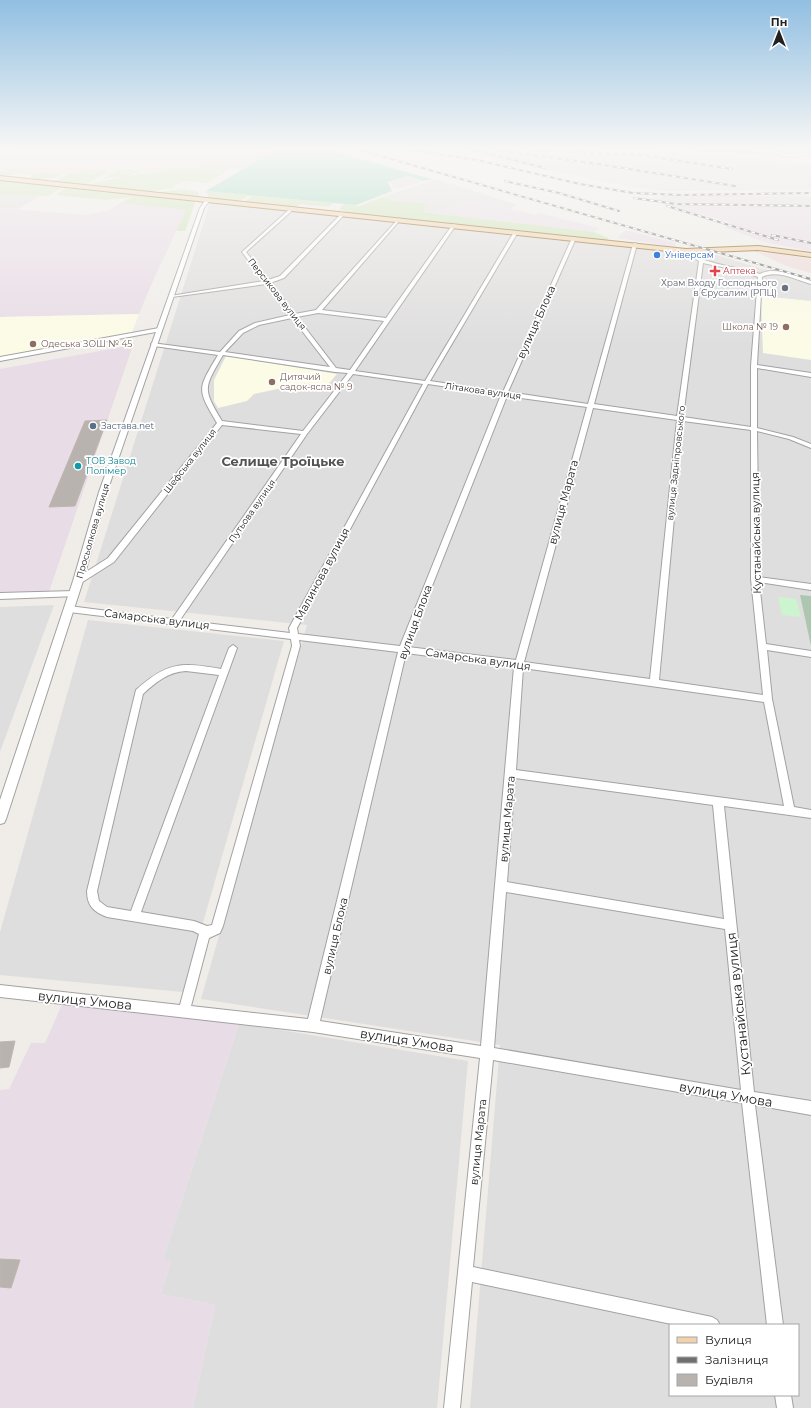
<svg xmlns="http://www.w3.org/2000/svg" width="811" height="1408" font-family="Montserrat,sans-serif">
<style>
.residential{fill:#dfdede;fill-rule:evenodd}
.commercial{fill:#eedbda}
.industrial{fill:#e8dce6}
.education{fill:#fcfbe6}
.grass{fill:#cde3b5}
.cemetery{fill:#adc6b0}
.park{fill:#ccf4ce}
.pitch{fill:#91d5b9}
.building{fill:#b9b3af;stroke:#c0b5ad}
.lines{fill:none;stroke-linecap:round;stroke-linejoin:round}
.minor-casing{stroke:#a2a2a2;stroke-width:2}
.tertiary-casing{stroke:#a2a2a2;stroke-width:2}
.primary-casing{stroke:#8b6013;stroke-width:2}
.minor{fill:#fff;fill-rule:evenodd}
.tertiary{fill:#fff;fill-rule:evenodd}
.primary{fill:#f1d2ac;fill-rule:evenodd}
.rail-casing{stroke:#6f6f6f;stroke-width:2}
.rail{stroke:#fff;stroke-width:1.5;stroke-dasharray:4;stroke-linecap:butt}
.shop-dot{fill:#3f7fe0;stroke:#fff;stroke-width:1.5}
.health-dot{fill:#e0444e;stroke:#fff;stroke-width:1.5}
.worship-dot{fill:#6b7280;stroke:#fff;stroke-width:1.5}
.education-dot{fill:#8d6e63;stroke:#fff;stroke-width:1.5}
.service-dot{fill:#5c6f8a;stroke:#fff;stroke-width:1.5}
.culture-dot{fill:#0f9aa8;stroke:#fff;stroke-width:1.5}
.labels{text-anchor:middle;stroke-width:3.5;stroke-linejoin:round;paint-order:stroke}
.far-shop-label{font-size:9px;fill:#366cbe;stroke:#fff;text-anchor:start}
.far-health-label{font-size:9px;fill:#be3a42;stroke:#fff;text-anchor:start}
.far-worship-label{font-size:9px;fill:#5b616d;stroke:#fff;text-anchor:end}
.far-street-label{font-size:9px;fill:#212121;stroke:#fff}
.far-education-label{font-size:9px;fill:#785e54;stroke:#fff;text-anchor:start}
.far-service-label{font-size:9px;fill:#4e5e75;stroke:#fff;text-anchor:start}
.far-culture-label{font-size:9px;fill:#0d838f;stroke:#fff;text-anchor:start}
.street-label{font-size:11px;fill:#212121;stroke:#fff}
.far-district-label{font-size:13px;font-weight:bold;fill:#545454;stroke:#fff}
.near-street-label{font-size:13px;fill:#212121;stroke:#fff}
</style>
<rect width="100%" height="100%" fill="#f0ede9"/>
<!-- residential -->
<path class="residential" d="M762 151 794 155 798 159 733 152Z
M408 176 424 181 397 189 394 188 390 182Z
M436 179 517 205 509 209 471 200 435 213 422 212 426 203 396 201 383 197Z
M0 194H9L40 196 18 209 0 208Z
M210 203 716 255 811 283V1408H470L500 1045 201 999 307 625 84 602ZM670 1325H798V1395H670Z
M54 605 0 752V607Z
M88 620 284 641 183 992 0 975V932Z
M239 1023 468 1061 437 1408H193L215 1305 161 1294 171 1261 163 1259Z"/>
<!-- commercial -->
<path class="commercial" d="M19 149H174L163 156 230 164 223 167 165 168 159 172 122 167 116 170 95 168 64 175 0 169V158Z
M756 252 774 253 811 259V273L786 266Z"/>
<!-- industrial -->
<path class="industrial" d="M174 149H277L241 170 227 169 223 167 229 164 162 156Z
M459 149H639L811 165V189L668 191 635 187 542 169 498 160Z
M661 196H811V251L767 243 724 227 732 223 663 204 664 202 653 200 652 198H661Z
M471 200 536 215 539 213 600 228 594 232 435 213Z
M120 203 186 210 152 283 139 314 0 317V208L85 215 107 211Z
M626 230 676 243 675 247 617 238Z
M133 345 49 592H0V369Z
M63 1002 239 1023 163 1259 171 1261 161 1294 215 1305 193 1408H0V1090L9 1089 31 1043H45Z"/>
<!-- education -->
<path class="education" d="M761 296 811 301V360L763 353Z
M139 314 132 332 0 357V317Z
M226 356 337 374 326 387 305 383 254 394 247 401 218 408 214 401V380Z"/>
<!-- grass -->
<path class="grass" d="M223 167 229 169 208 183 183 181 174 186V188L143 192 91 186 94 183 148 172H158L165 168Z
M121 168 142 171 128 176 102 179Z
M12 169 33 173 40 172 61 174 55 178 38 179 49 180C42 182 37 181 31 177L33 174 17 173 4 177 0 176V172Z
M94 169 109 171 85 185 55 183 56 180 69 174Z
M0 179 36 182 35 184 57 187 60 185 61 188 48 196 0 194Z
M67 187 192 200 195 203 185 231H176L186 210 120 203 133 197 105 200 56 195Z
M183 189 198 192 199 197 152 193Z
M206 191 333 203 329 207 299 204 296 207 247 202 246 201 251 197 248 196 239 201 209 198Z
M383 197 396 201 426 203 423 212 594 232 608 238V240L349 213 339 209 344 204 359 206Z"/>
<!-- cemetery -->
<path class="cemetery" d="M800 595 811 596V646Z"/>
<!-- park -->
<path class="park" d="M778 597 796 599 801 617 782 615Z"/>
<!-- pitch -->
<path class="pitch" d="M277 149H326L431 179 424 181 408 176 388 182 392 191 356 205 206 191Z"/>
<!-- building -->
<path class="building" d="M107 420 75 506 49 507 85 421Z
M15 1041 9 1067 0 1068V1042Z
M0 1259 20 1260 11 1288 0 1287Z"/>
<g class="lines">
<!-- minor casing -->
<g class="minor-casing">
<path id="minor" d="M720 149 768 150 787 154 811 153V155L787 156 768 152 721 151Z
M292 207 295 208 246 252 268 280 280 276 342 213 345 214 284 278 270 283 295 314 316 310 399 218 400 220 322 310 386 318 453 224 456 225 355 371 425 381 514 232 516 231 518 232 430 381 503 392 572 238 574 237 576 238 508 392 588 404 633 244 635 243 637 244 594 404 677 416 699 261 684 252V250C692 250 697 258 704 260 722 266 741 268 760 274 774 266 797 276 811 281V284C797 280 776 269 762 277L757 365 811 373V377L757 368V428L793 437 811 444V448L789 439 757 431 759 577 811 584V590L759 582 766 644 811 651V657L767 650 772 699 794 807 811 810V818L724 806 754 1092 811 1101V1115L755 1105 783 1325H767L742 1103 493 1060 473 1267 712 1317 717 1320 720 1325H676L472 1282 460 1408H444L480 1058 313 1032 0 997V985L180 1005 199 934 193 931 107 917C94 912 87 906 87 891L136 690C167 662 181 662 221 669L229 648 233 645 237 648 141 912 194 921 207 926 212 925 292 646 291 639 69 612 65 609 69 606 172 619 301 434 222 425 114 562 81 583H75L74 581 75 579 108 558 217 423C196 388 198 389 218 355L154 346 151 344 152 343 220 352 239 331 255 323 290 315 266 284 172 297 170 296 264 281 242 252ZM703 263 745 272 758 277 751 366V427L683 417ZM318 313 384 321 350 370 336 368 297 317ZM292 318 330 367 225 352 243 333 259 325ZM223 355 335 372 348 373 303 431 222 421C202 388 204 388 223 355ZM353 374 423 384 289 628 290 633 180 620 307 434ZM428 384 501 395 400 646 298 634 297 628ZM507 396 587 407 516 660 408 647ZM593 408 677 420 650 679 524 662ZM683 421 751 430V579L763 695 659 680ZM299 640 398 652 308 1019 191 1006 209 938 220 933 223 926 300 646ZM406 653 514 667 481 1046 320 1021ZM523 668 764 702 784 806 516 770ZM186 671 219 675 131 911 107 907 99 901 97 891 143 694C156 682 168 672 186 671ZM515 778 713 805 724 919 507 882ZM506 892 725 929 741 1090 494 1048Z
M159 328 161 329V331L0 361V357Z
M74 591 78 594 77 596 0 599V593Z
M775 1395H791L793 1408H777Z"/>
</g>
<!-- tertiary casing -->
<g class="tertiary-casing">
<path id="tertiary" d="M206 199 210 200 204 208 107 492 83 581 6 819 4 823 0 824V800L73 581 99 492 200 208Z"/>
</g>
<!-- primary casing -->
<g class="primary-casing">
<path id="primary" d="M0 176 686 249 758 246 811 253V257L758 250 686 253 0 180Z"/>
</g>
<!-- minor -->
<use href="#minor" class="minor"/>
<!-- tertiary -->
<use href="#tertiary" class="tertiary"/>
<!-- primary -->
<use href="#primary" class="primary"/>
<!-- rail casing -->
<g class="rail-casing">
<path id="rail" d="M356 149 811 279
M405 149 477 160 580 184 633 193 682 195 811 193
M472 149 545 168
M490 149 598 164 735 186
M531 150 559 151
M691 150 733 151 772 149
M554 151 641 155 732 169
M505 181 559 193 619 211
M634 198 676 204 811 206
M667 206 778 240
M772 235 811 243"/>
</g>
<!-- rail -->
<use href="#rail" class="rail"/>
</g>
<!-- sky -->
<linearGradient id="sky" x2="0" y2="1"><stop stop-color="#91bfe2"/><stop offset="0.43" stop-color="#f8f7f5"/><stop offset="1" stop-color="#f8f7f5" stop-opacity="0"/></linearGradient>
<rect width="811" height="346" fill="url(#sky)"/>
<!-- markers -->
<circle class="shop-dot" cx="657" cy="255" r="4"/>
<path class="health-dot" d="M713 265h4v4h4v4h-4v4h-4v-4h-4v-4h4z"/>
<circle class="worship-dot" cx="785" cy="288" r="4"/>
<g class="education-dot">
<circle cx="786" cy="327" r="4"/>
<circle cx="33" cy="344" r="4"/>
<circle cx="272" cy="382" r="4"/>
</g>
<circle class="service-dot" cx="93" cy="426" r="4"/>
<circle class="culture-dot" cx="78" cy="466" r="4"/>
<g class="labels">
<!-- far-shop labels -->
<g class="far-shop-label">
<text x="665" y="258">Універсам</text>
</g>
<!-- far-health labels -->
<g class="far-health-label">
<text x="723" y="274">Аптека</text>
</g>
<!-- far-worship labels -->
<g class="far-worship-label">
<text x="777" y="286">Храм Входу Господнього<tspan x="777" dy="10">в Єрусалим (РПЦ)</tspan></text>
</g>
<!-- far-street labels -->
<g class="far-street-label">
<text transform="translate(277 294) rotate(52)" y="3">Персикова вулиця</text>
<text transform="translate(483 391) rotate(8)" y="3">Літакова вулиця</text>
<text transform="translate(190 461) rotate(-52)" y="3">Шефська вулиця</text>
<text transform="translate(676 463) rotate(-84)" y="3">вулиця Задніпровського</text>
<text transform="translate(252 511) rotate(-55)" y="3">Путьова вулиця</text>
<text transform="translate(93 531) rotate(-74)" y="3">Просьолкова вулиця</text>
</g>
<!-- far-education labels -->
<g class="far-education-label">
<text x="778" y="330" text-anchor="end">Школа № 19</text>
<text x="41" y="347">Одеська ЗОШ № 45</text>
<text x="280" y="380">Дитячий<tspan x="280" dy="10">садок-ясла № 9</tspan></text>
</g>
<!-- far-service labels -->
<g class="far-service-label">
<text x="101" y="429">Застава.net</text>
</g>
<!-- far-culture labels -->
<g class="far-culture-label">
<text x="86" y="464">ТОВ Завод<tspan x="86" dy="10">Полімер</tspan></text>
</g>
<!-- street labels -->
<g class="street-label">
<text transform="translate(536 322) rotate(-66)" y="4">вулиця Блока</text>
<text transform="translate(563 502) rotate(-75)" y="4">вулиця Марата</text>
<text transform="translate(756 533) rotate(-91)" y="4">Кустанайська вулиця</text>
<text transform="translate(322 574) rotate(-62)" y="4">Малинова вулиця</text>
<text transform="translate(157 619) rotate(7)" y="4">Самарська вулиця</text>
<text transform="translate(415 622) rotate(-70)" y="4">вулиця Блока</text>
<text transform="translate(478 659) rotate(8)" y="4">Самарська вулиця</text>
<text transform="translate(507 819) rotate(-85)" y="4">вулиця Марата</text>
<text transform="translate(335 936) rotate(-77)" y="4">вулиця Блока</text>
<text transform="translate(478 1142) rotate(-84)" y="4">вулиця Марата</text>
</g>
<!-- far-district labels -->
<g class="far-district-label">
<text x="283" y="466">Селище Троїцьке</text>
</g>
<!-- near-street labels -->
<g class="near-street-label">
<text transform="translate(85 1000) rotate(6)" y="5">вулиця Умова</text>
<text transform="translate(738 1004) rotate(-96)" y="5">Кустанайська вулиця</text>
<text transform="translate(407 1040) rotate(9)" y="5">вулиця Умова</text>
<text transform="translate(726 1094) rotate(10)" y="5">вулиця Умова</text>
</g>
</g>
<!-- legend -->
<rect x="669" y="1324" width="130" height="72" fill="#ffffff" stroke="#a6a6a6"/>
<rect x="677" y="1337" width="20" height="6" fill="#f1d2ac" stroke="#a6a6a6"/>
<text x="705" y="1344" font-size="12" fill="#212121">Вулиця</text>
<rect x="677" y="1357" width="20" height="6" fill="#6f6f6f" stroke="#a6a6a6"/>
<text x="705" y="1364" font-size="12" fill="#212121">Залізниця</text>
<rect x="677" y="1374" width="20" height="12" fill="#b9b3af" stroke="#a6a6a6"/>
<text x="705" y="1384" font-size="12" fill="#212121">Будівля</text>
<!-- north arrow -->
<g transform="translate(779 32)" stroke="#ffffff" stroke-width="3" paint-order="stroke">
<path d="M0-3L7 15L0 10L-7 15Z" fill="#212121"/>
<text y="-6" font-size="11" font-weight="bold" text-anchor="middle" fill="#212121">Пн</text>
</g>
</svg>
